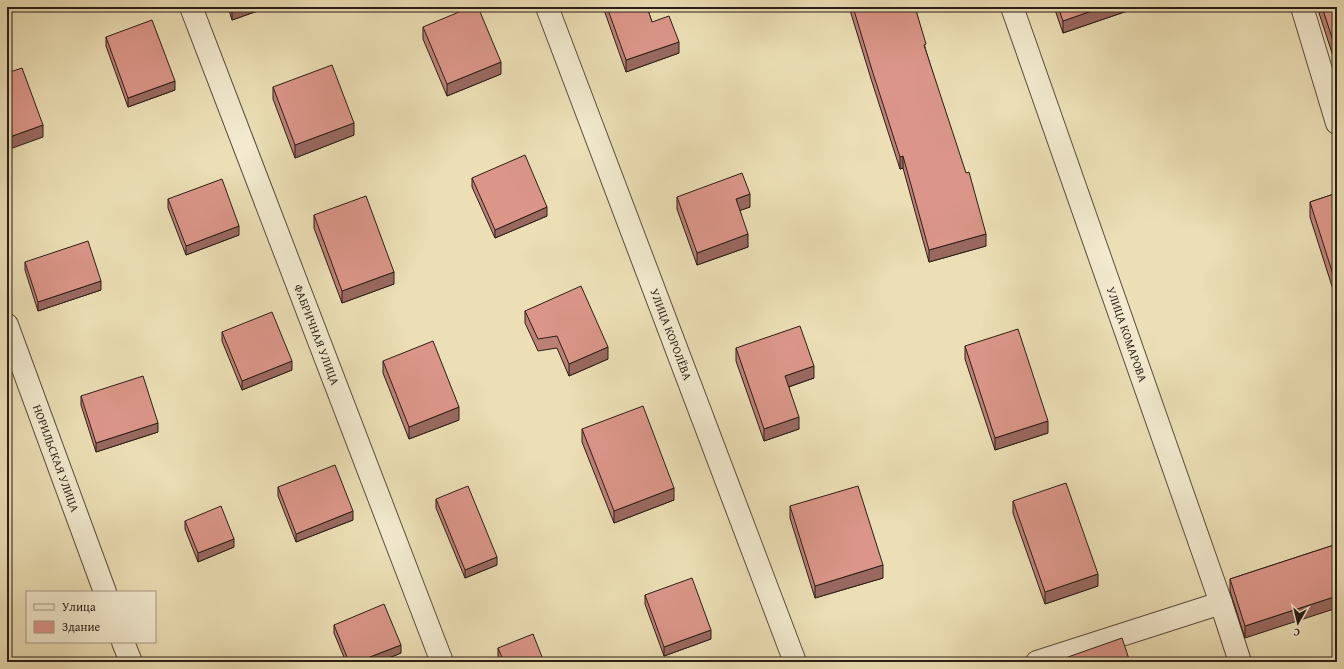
<svg xmlns="http://www.w3.org/2000/svg" width="1344" height="669" font-family="'Gentium Book Plus',serif">
<style>
.lines{fill:none;stroke-linecap:round;stroke-linejoin:round}
.minor-casing{stroke:#5a4e3e;stroke-width:24}
.minor{stroke:#f3eacf;stroke-width:22}
.wall{fill:#bc8176;stroke:#2a1e17}
.shaded-wall{fill:#996960;stroke:#2a1e17}
.building{fill:#db9689;stroke:#2a1e17}
.labels{text-anchor:middle;stroke-width:4;stroke-linejoin:round;paint-order:stroke}
.street-label{font-size:12px;fill:#2a1e17;stroke:#f3eacf}
</style>
<rect width="100%" height="100%" fill="#ecdfb5"/>
<filter id="stains"><feTurbulence type="fractalNoise" baseFrequency=".005" numOctaves="4"/><feColorMatrix values="0 0 0 0 .2 0 0 0 0 .09 0 0 0 0 .02 0 0 0 .5 -.17"/></filter>
<radialGradient id="worn" r=".72"><stop offset=".6" stop-color="#630" stop-opacity="0"/><stop offset="1" stop-color="#630" stop-opacity=".3"/></radialGradient>
<g class="lines">
<!-- minor casing -->
<g class="minor-casing">
<g id="minor">
<path id="s1" d="M191 7 442 662"/>
<path id="s2" d="M547 7 795 662"/>
<path id="s3" d="M1012 7 1221 603 1240 662"/>
<path d="M1302 7 1337 123"/>
<path id="s4" d="M7 325 105 592"/>
<path d="M123 642 131 662"/>
<path d="M1037 662 1221 603"/>
</g>
</g>
<!-- minor -->
<use href="#minor" class="minor"/>
</g>
<!-- wall -->
<path class="wall" d="M228 7H269L232 20Z
M603 7H647L652 22 679 53 626 72Z
M849 7H915L926 51 986 246 929 262 903 168 900 169 872 82Z
M1054 7H1139L1063 33Z
M1319 7H1337V61L1335 62 1319 13Z
M423 27 501 74 447 96 423 39Z
M106 37 175 90 128 107 106 46Z
M273 87 354 135 295 158 273 99Z
M472 178 547 216 495 238 472 187Z
M1337 193V302L1310 217V202Z
M677 197 750 207 740 210 748 247 697 265 677 209Z
M168 199 239 235 186 255 168 208Z
M314 215 394 284 342 303 314 228Z
M25 262 101 290 38 311 25 270Z
M525 311 608 359 569 376 557 348 538 351 525 323Z
M222 332 292 370 242 390 222 341Z
M965 346 1048 433 995 450 965 359Z
M736 348 814 378 789 387 799 429 764 441 736 361Z
M383 361 459 420 409 439 383 373Z
M81 396 158 432 96 452 81 405Z
M582 429 674 500 614 523 582 442Z
M278 487 353 520 296 542 278 496Z
M436 499 497 565 465 578 436 508Z
M1013 501 1098 586 1045 604 1013 513Z
M790 506 883 578 815 598 790 518Z
M185 521 234 547 198 562 185 529Z
M1337 544 1245 638 1230 591V579Z
M645 595 711 639 664 656 645 604Z
M334 625 401 653 379 662H346L334 633Z
M498 648 544 662H500L498 656Z"/>
<!-- shaded-wall -->
<path class="shaded-wall" d="M234 7H269L232 20V8Z
M1103 7H1139L1063 33V21Z
M679 42V53L626 72V60Z
M1337 46V61L1335 62V47Z
M501 62V74L447 96V84Z
M175 81V90L128 107V98Z
M354 123V135L295 158V145Z
M43 125V137L7 150V138Z
M903 156V168L900 169V157Z
M750 194V207L736 212V199Z
M547 207V216L495 238V230Z
M239 226V235L186 255V246Z
M748 234V247L697 265V253Z
M986 234V246L929 262V250Z
M394 272V284L342 303V291Z
M101 281V290L38 311V302Z
M608 347V359L569 376V364Z
M292 361V370L242 390V381Z
M814 366V378L785 388V376Z
M459 407V420L409 439V427Z
M799 417V429L764 441V429Z
M1048 421V433L995 450V438Z
M158 423V432L96 452V443Z
M674 488V500L614 523V511Z
M353 511V520L296 542V534Z
M234 539V547L198 562V553Z
M497 557V565L465 578V570Z
M883 565V578L815 598V586Z
M1098 574V586L1045 604V592Z
M1337 596V608L1245 638V626Z
M711 630V639L664 656V647Z
M401 645V653L379 662H357Z"/>
<!-- building -->
<path class="building" d="M471 7H478L501 62 447 84 423 27Z
M607 7H647L652 22 669 16 679 42 626 60Z
M853 7H915L926 44 924 45 966 173 969 172 986 234 929 250 903 156 900 157 872 70Z
M1058 7H1103L1063 21Z
M1322 7H1337V46L1335 47Z
M152 20 175 81 128 98 106 37Z
M332 65 354 123 295 145 273 87Z
M22 68 43 125 7 138V73Z
M525 155 547 207 495 230 472 178Z
M742 173 750 194 736 199 748 234 697 253 677 197Z
M222 179 239 226 186 246 168 199Z
M1337 193V287L1310 202Z
M366 196 394 272 342 291 314 215Z
M88 241 101 281 38 302 25 262Z
M581 286 608 347 569 364 557 336 538 339 525 311Z
M272 312 292 361 242 381 222 332Z
M800 326 814 366 785 376 799 417 764 429 736 348Z
M1018 329 1048 421 995 438 965 346Z
M433 341 459 407 409 427 383 361Z
M143 376 158 423 96 443 81 396Z
M643 406 674 488 614 511 582 429Z
M335 465 353 511 296 534 278 487Z
M1066 483 1098 574 1045 592 1013 501Z
M468 486 497 557 465 570 436 499Z
M858 486 883 565 815 586 790 506Z
M221 506 234 539 198 553 185 521Z
M1337 544V596L1245 626 1230 579Z
M692 578 711 630 664 647 645 595Z
M384 604 401 645 357 662H349L334 625Z
M533 634 544 662H504L498 648Z
M1122 638 1130 662H1070L1068 657Z"/>
<g class="labels">
<!-- street labels -->
<g class="street-label">
<text dy="4" stroke="none"><textPath href="#s1" startOffset="351">ФАБРИЧНАЯ УЛИЦА</textPath></text>
<text dy="4" stroke="none"><textPath href="#s2" startOffset="350">УЛИЦА КОРОЛЁВА</textPath></text>
<text dy="4" stroke="none"><textPath href="#s3" startOffset="347">УЛИЦА КОМАРОВА</textPath></text>
<text dy="4" stroke="none"><textPath href="#s4" startOffset="142">НОРИЛЬСКАЯ УЛИЦА</textPath></text>
</g>
</g>
<!-- margin -->
<rect width="1344" height="669" fill="none" stroke="#ecdfb5" stroke-width="24"/>
<rect x="8" y="8" width="1328" height="653" fill="none" stroke="#2a1e17" stroke-width="2"/>
<rect x="12" y="12" width="1320" height="645" fill="none" stroke="#2a1e17"/>
<!-- legend -->
<rect x="26" y="591" width="130" height="52" fill="#f3eacf" stroke="#a39885"/>
<rect x="34" y="604" width="20" height="6" fill="#f3eacf" stroke="#a39885"/>
<text x="62" y="611" font-size="12" fill="#2a1e17">Улица</text>
<rect x="34" y="621" width="20" height="12" fill="#db9689" stroke="#a39885"/>
<text x="62" y="631" font-size="12" fill="#2a1e17">Здание</text>
<!-- north arrow -->
<g transform="translate(1298 623) rotate(188)" stroke="#f3eacf" stroke-width="3" paint-order="stroke">
<path d="M0-3L7 15L0 10L-7 15Z" fill="#2a1e17"/>
<text y="-6" font-size="11" font-weight="bold" text-anchor="middle" fill="#2a1e17">С</text>
</g>
<rect width="100%" height="100%" filter="url(#stains)"/>
<rect width="100%" height="100%" fill="url(#worn)"/>
</svg>
